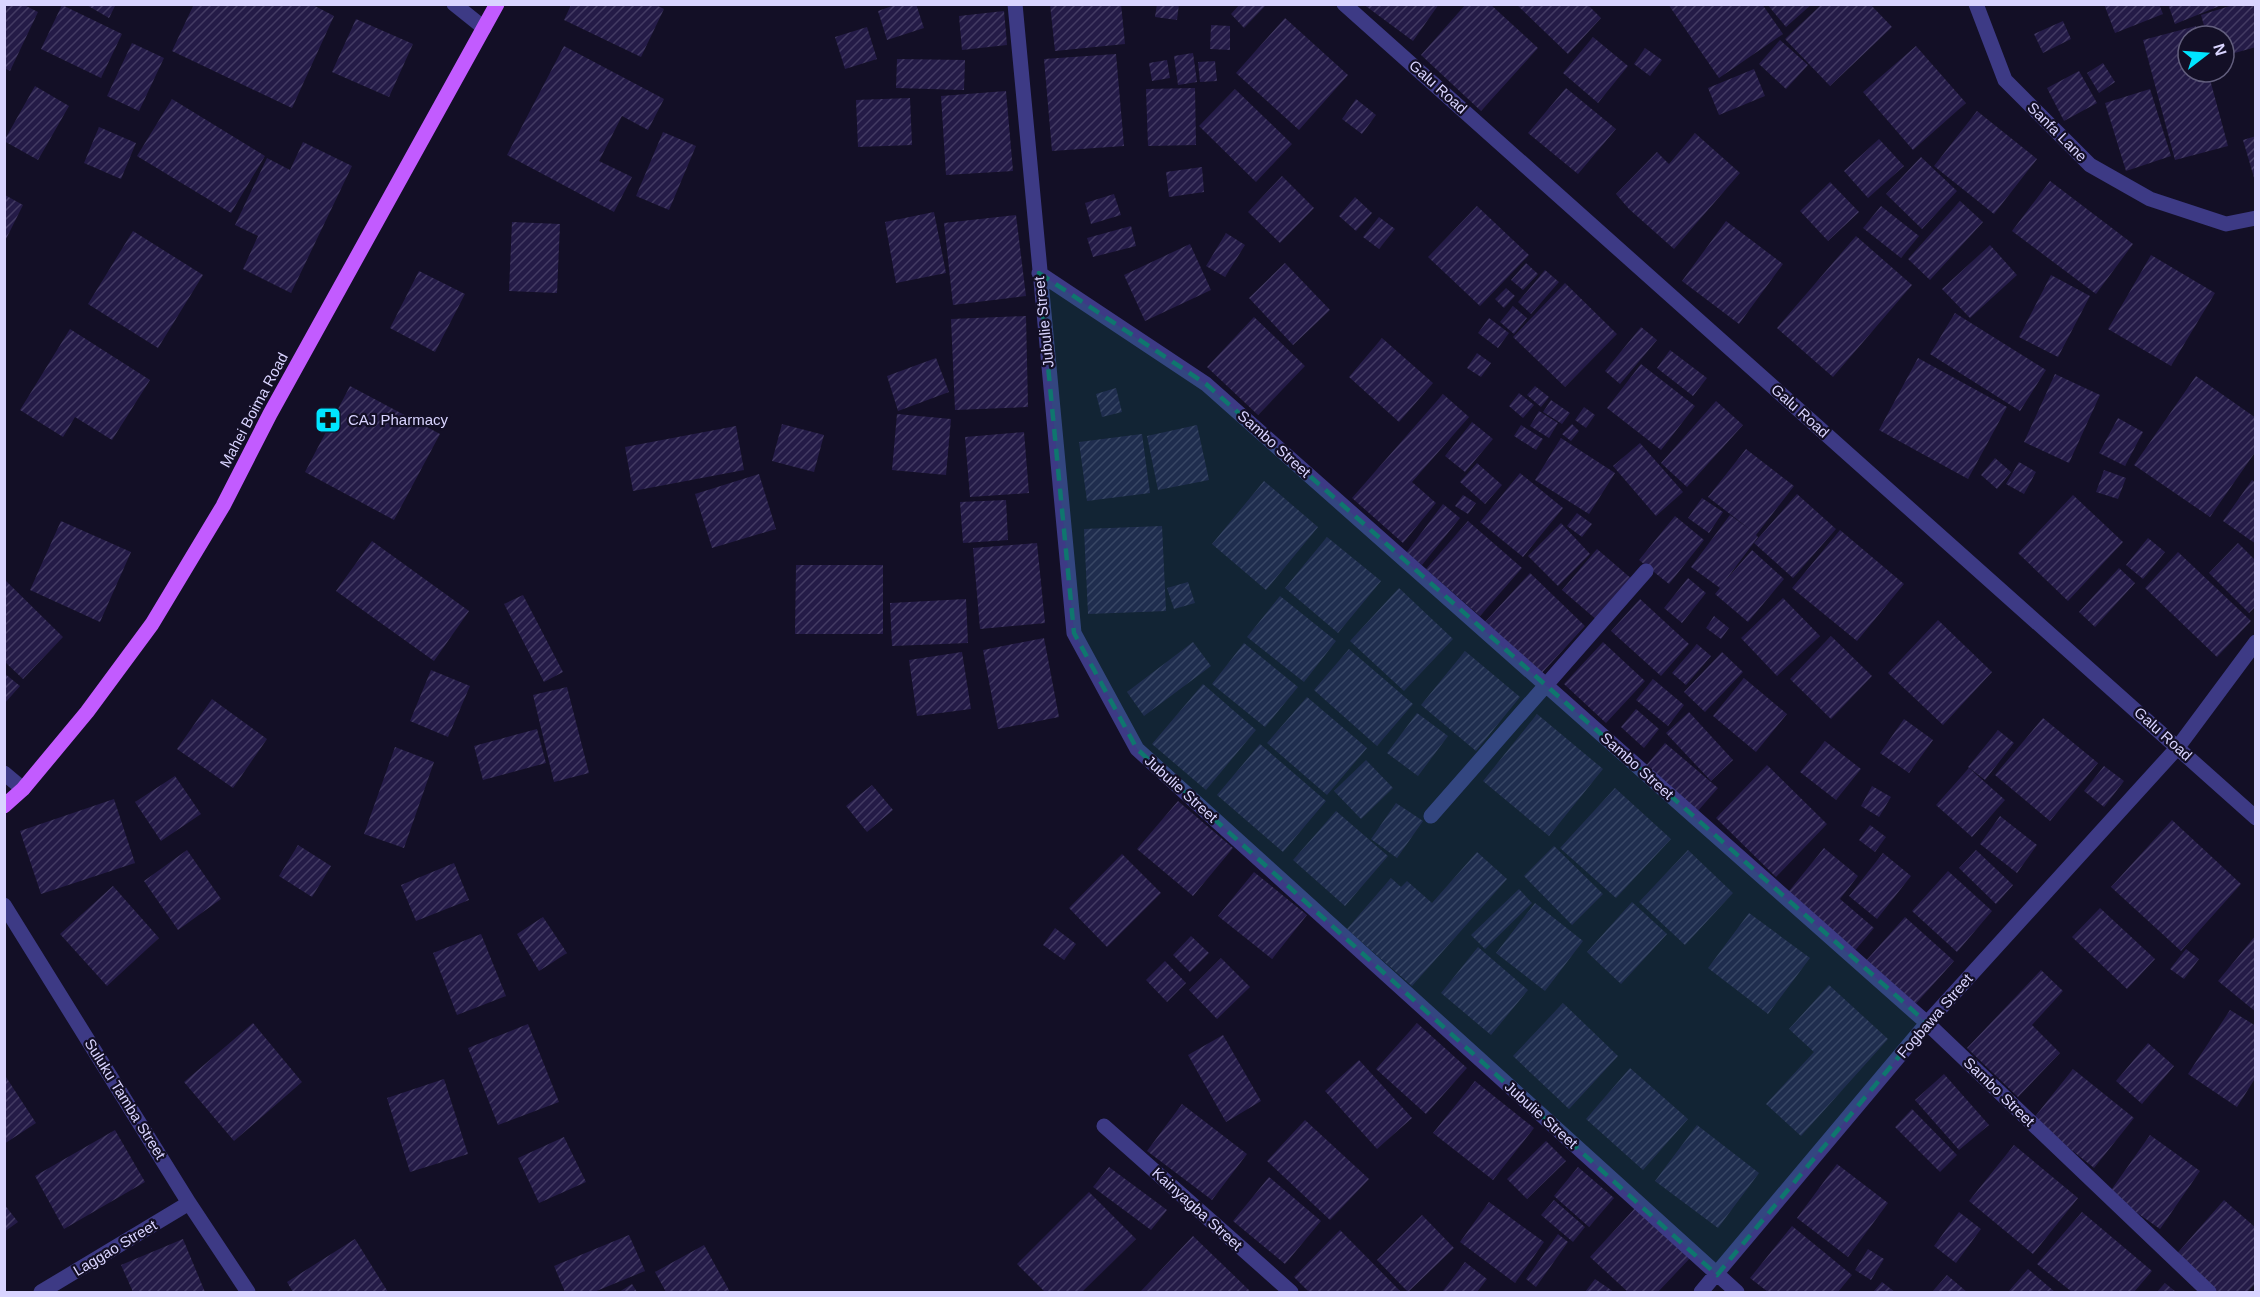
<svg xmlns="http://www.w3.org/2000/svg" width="2260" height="1297" font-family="Arial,sans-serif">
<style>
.building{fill:url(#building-hatch)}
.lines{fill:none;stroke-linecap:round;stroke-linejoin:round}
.minor{stroke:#3d3a85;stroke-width:15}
.primary{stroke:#c25bff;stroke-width:15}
.marked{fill:#0f766e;fill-opacity:0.2;stroke:#0f766e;stroke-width:4.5;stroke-dasharray:12 8;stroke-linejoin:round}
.labels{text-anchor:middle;stroke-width:4.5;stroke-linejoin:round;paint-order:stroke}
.street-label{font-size:15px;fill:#d9d4ff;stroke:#130f26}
.poi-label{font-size:15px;fill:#d9d4ff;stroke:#130f26;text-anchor:start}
</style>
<defs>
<pattern id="building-hatch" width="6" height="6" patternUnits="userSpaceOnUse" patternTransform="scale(1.5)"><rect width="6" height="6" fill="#241b47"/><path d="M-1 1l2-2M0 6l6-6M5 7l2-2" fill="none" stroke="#433b63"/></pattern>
</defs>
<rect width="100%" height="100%" fill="#130f26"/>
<!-- building -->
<path class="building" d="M4 4H22L38 12 10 71 4 68Z
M85 4H116L109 18Z
M194 4H311L334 16 292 108 172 51Z
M898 4H916L924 28 887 40 878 11Z
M1050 4H1121L1125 44 1055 51Z
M1157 4H1179L1177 20 1155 17Z
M1240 4H1267L1244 28 1231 14Z
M1363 4H1439L1413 41Z
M1466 4H1490L1538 48 1481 111 1421 55Z
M1516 4H1587L1601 18 1568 54Z
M1668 4H1762L1783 34 1719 78Z
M1767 4H1812L1786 27Z
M1822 4H1870L1892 27 1830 86 1785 39Z
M2104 4H2159L2163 14 2115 33Z
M2168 4H2222V5L2175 24Z
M2236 4H2256V47L2224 56V36H2207L2201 15Z
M62 5 122 34 101 78 41 49Z
M571 5H656L664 9 641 57 564 20Z
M1004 11 1007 45 962 50 959 16Z
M1285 18 1348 75 1299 130 1236 73Z
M356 19 413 44 389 97 332 72Z
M2063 21 2071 39 2043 53 2034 34Z
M1211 25 1230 26V50L1210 49Z
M2196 26 2199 36H2188V72H2208L2228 146 2175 160 2143 40Z
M867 27 877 59 845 69 835 37Z
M1593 37 1628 66 1598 103 1563 73Z
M1780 40 1808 65 1786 89 1759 64Z
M132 43 164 58 139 111 107 96Z
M564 46 664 99 648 130 622 116 599 161 632 177 614 212 507 155Z
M1916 46 1966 103 1913 150 1863 92Z
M1645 48 1662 60 1650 76 1634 64Z
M1193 53 1197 82 1178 85 1174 56Z
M1116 54 1124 146 1052 151 1044 59Z
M897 59 965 60 964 90 896 88Z
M1167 60 1170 78 1152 81 1149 63Z
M1215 61 1217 81 1200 82 1198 62Z
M2103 63 2115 82 2099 93 2087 73Z
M1754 69 1765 96 1719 115 1708 88Z
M2079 71 2097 103 2064 121 2047 88Z
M35 86 69 106 38 160 4 141Z
M1195 88 1196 145 1148 146 1146 89Z
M1566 88 1616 129 1578 174 1528 133Z
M1235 89 1292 144 1256 182 1199 126Z
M2150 89 2171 156 2126 171 2105 103Z
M1006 91 1013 171 946 175 941 96Z
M910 98 912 145 858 147 856 100Z
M172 99 265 156 231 213 137 156Z
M1356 99 1376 115 1362 134 1342 119Z
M1977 111 2037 159 1994 214 1934 166Z
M99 127 136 143 121 179 84 163Z
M663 132 696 146 669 210 636 196Z
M1695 133 1740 173 1674 249 1629 209 1616 194 1657 152 1669 164Z
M2256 136V181H2255L2243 140Z
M1879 139 1904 166 1868 198 1844 171Z
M303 142 352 166 291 293 243 269 258 236 235 225 267 158 290 170Z
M1921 157 1957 191 1922 229 1886 194Z
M1202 167 1204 192 1169 197 1166 172Z
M1282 176 1314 208 1280 243 1248 212Z
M2050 181 2133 244 2096 294 2012 231Z
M1830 182 1859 212 1828 241 1800 211Z
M1114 194 1121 215 1091 224 1085 203Z
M5 195 23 205 5 241Z
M1355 197 1372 213 1356 231 1339 216Z
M1960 201 1983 222 1930 280 1908 259Z
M1477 206 1529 255 1480 306 1428 257Z
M1881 206 1919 236 1901 258 1863 228Z
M934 212 946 273 896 283 885 222Z
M1016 215 1026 296 953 305 944 223Z
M1379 217 1395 229 1379 249 1363 237Z
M1726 221 1783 264 1739 324 1682 281Z
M512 222 560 224 557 293 509 291Z
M1131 226 1136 246 1093 257 1087 238Z
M133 231 203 275 158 348 88 304Z
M1226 233 1245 245 1225 277 1206 266Z
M1856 236 1912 285 1833 377 1777 328Z
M1190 244 1211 290 1145 321 1124 275Z
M1990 245 2017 275 1970 318 1942 289Z
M2151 255 2215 293 2171 366 2108 329Z
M1285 263 1330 310 1293 345 1249 298Z
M1526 263 1538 274 1523 290 1511 280Z
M1545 270 1559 282 1531 314 1518 302Z
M419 271 465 294 435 352 390 328Z
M2051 275 2090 296 2058 357 2019 337Z
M1565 283 1617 334 1565 387 1513 337Z
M1506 288 1515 296 1504 308 1495 299Z
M1513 306 1527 318 1514 334 1500 322Z
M1955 313 2046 370 2020 411 1930 354Z
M1026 316 1028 407 955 410 951 319Z
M1254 317 1305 366 1258 415 1207 367Z
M1489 318 1509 333 1498 348 1478 333Z
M1641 327 1657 340 1620 384 1605 371Z
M70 329 150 380 112 440 75 417 63 437 20 410Z
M1382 338 1433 383 1399 422 1349 377Z
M1670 350 1707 378 1693 396 1657 368Z
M1477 353 1491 363 1481 377 1467 368Z
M936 358 949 392 898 411 887 376Z
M1918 358 2007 407 1968 479 1879 430Z
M1641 364 1695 406 1661 450 1607 408Z
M2055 374 2100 395 2069 463 2024 442Z
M2196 376 2256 418V451L2210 517 2134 465Z
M350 386 440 434 394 520 305 472Z
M1535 386 1549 397 1541 407 1527 395Z
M1116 388 1122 412 1102 417 1096 394Z
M1519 393 1534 405 1523 418 1509 406Z
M1443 394 1469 417 1412 482 1436 503 1403 543 1352 498Z
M1551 400 1570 413 1562 424 1543 412Z
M1716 401 1743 425 1687 487 1661 463Z
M1584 407 1595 415 1586 428 1575 420Z
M1539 411 1558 423 1549 438 1530 426Z
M897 414 951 419 946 475 892 470Z
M2118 418 2143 432 2125 466 2099 453Z
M1472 422 1493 439 1465 472 1445 456Z
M782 424 824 435 814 472 772 461Z
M1572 424 1579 431 1571 441 1562 434Z
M1197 425 1209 480 1158 490 1147 436Z
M1521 425 1543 439 1536 450 1514 436Z
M736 426 744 470 633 491 625 447Z
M1024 432 1029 493 970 497 965 437Z
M1142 434 1150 493 1087 501 1079 442Z
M1561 438 1615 473 1589 514 1535 480Z
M1640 443 1683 492 1656 516 1613 466Z
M1746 449 1794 486 1756 535 1758 537 1725 581 1752 550 1784 579 1748 622 1715 594 1720 588 1691 567 1730 515 1752 531 1708 497Z
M1995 458 2011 472 1997 489 1981 475Z
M2019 462 2036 472 2024 494 2006 484Z
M1477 463 1502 485 1485 504 1460 482Z
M2104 470 2126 478 2118 499 2096 492Z
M1520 473 1563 508 1523 557 1480 522Z
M759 474 776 529 712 548 695 494Z
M2252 480 2256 483V544L2223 521Z
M1264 481 1318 527 1266 590 1212 544Z
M1797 494 1836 529 1793 578 1754 543Z
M1463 495 1476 503 1468 514 1455 506Z
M2073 495 2123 542 2068 601 2018 553Z
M1702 498 1723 512 1709 533 1688 518Z
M1006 500 1008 540 963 543 960 502Z
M1443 504 1460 518 1422 565 1406 553Z
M1577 513 1592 524 1582 537 1567 526Z
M1675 516 1704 540 1669 584 1639 560Z
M61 521 131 552 100 622 30 590Z
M1468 521 1522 568 1480 616 1426 569Z
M1561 523 1590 554 1558 586 1528 556Z
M1162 526 1166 611 1088 614 1084 529Z
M1840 530 1904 584 1857 641 1792 588Z
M1327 537 1381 581 1338 633 1285 588Z
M2148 538 2165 552 2143 579 2126 565Z
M372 541 469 611 434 661 336 591Z
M1037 543 1045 623 980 629 973 548Z
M2238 543 2256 561V606L2249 613 2209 573Z
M1597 549 1633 580 1598 621 1562 590Z
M2178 552 2251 621 2217 657 2145 588Z
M796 565H883V634H795Z
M2119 568 2135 583 2095 627 2079 612Z
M1530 573 1585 626 1540 675 1484 623Z
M1688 578 1706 593 1682 623 1664 608Z
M4 579 63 637 23 679 4 661Z
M1188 582 1195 603 1174 609 1167 588Z
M1399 588 1453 639 1404 691 1350 641Z
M523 595 563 672 544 682 504 604Z
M1280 596 1336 641 1304 682 1247 637Z
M1783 598 1820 636 1777 676 1741 638Z
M966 599 968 643 892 646 890 603Z
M1640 599 1689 644 1661 676 1611 631Z
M1714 616 1729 628 1721 639 1706 628Z
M1938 620 1992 672 1943 725 1888 673Z
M1831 636 1872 676 1831 719 1790 679Z
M1044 638 1059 717 998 729 983 650Z
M1193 642 1211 666 1144 716 1127 692Z
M1603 642 1645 681 1606 723 1564 684Z
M1244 643 1298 687 1265 727 1212 684Z
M1697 644 1711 656 1686 685 1672 673Z
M1349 649 1413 704 1377 746 1314 690Z
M1465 651 1520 697 1476 751 1421 705Z
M962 652 971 709 917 716 909 660Z
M1722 652 1743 672 1705 712 1684 692Z
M431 670 470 686 448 737 410 721Z
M4 673 20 686 4 704Z
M1744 678 1787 714 1756 752 1713 716Z
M1653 679 1684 705 1668 726 1636 700Z
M1203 684 1256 730 1206 790 1152 744Z
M567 687 589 773 554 782 533 695Z
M1307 697 1367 748 1327 795 1267 743Z
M212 699 267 739 233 788 177 749Z
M1636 709 1659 729 1644 748 1621 727Z
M1689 712 1733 760 1711 781 1666 733Z
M1417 713 1448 736 1418 776 1387 753Z
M1537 714 1603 769 1549 836 1483 781Z
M2043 718 2098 763 2050 821 1995 775Z
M1904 719 1933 740 1909 773 1880 753Z
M537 729 546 763 483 780 474 746Z
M1998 730 2014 743 1985 780 1968 767Z
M1825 741 1861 769 1836 800 1800 772Z
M1665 743 1718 788 1697 812 1644 768Z
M1260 744 1326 801 1283 852 1217 795Z
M395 747 434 762 404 848 364 834Z
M1366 760 1393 788 1361 819 1334 791Z
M1767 765 1827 824 1776 877 1716 818Z
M2104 766 2124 781 2104 807 2084 791Z
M1969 768 2005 800 1972 837 1936 805Z
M175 776 201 814 161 841 135 802Z
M872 785 893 810 867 832 846 806Z
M1872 786 1891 797 1879 817 1861 806Z
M1615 788 1671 839 1616 898 1560 848Z
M114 799 135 863 41 894 20 831Z
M1178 801 1233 848 1193 896 1137 849Z
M1396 803 1423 821 1397 858 1371 839Z
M1336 811 1388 856 1345 906 1293 860Z
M2000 816 2037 845 2017 873 1980 844Z
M2172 820 2241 884 2181 951 2111 887Z
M1870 825 1886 837 1875 852 1859 840Z
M298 845 331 866 312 897 279 876Z
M1554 846 1603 894 1572 925 1524 876Z
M1824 848 1858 876 1840 899 1874 928 1852 954 1785 896Z
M187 850 221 899 178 930 144 881Z
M1688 850 1733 893 1685 945 1639 902Z
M1976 850 2013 885 1996 904 1959 868Z
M1477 852 1507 879 1412 986 1347 929 1391 878 1401 887 1407 881 1432 903Z
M1883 853 1911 876 1877 919 1849 896Z
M1122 854 1161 893 1107 947 1069 908Z
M454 863 469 900 416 921 401 885Z
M1948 871 1992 911 1957 952 1912 911Z
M1254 872 1307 915 1272 959 1218 916Z
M113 886 159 938 107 986 60 934Z
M1519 889 1532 903 1485 949 1471 935Z
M1632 902 1667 934 1621 984 1587 952Z
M1535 903 1583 941 1545 991 1496 953Z
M2100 908 2155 959 2127 989 2072 937Z
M1749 913 1810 958 1768 1014 1708 968Z
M543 917 567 953 539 971 517 934Z
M1905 917 1954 961 1912 1008 1863 964Z
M1055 928 1076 944 1064 960 1043 945Z
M481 934 506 996 457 1015 433 953Z
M2256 935V1012L2218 981Z
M1191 936 1209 953 1190 972 1173 955Z
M1478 947 1528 990 1491 1035 1441 993Z
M2186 949 2199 959 2184 979 2170 969Z
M1221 958 1250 987 1217 1019 1189 990Z
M1165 961 1186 983 1167 1002 1146 980Z
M2041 970 2063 991 2032 1025 2060 1053 2018 1097 1967 1048Z
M1829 985 1888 1039 1801 1136 1766 1104 1814 1052 1789 1029Z
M1563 1003 1618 1056 1569 1109 1513 1056Z
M2230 1010 2256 1026V1077L2237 1107 2188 1074Z
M253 1023 302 1082 234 1141 184 1082Z
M1417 1023 1467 1068 1426 1114 1376 1069Z
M528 1024 559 1102 498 1125 468 1048Z
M1223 1035 1261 1101 1226 1122 1188 1055Z
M2148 1043 2174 1066 2142 1104 2116 1081Z
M1359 1060 1412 1118 1377 1149 1325 1091Z
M1630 1068 1688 1119 1643 1170 1586 1119Z
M2073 1069 2134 1118 2094 1168 2033 1119Z
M4 1074 36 1123 4 1144Z
M1944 1074 1989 1125 1959 1150 1915 1100Z
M444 1079 468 1154 410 1172 387 1098Z
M1475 1081 1534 1128 1493 1180 1433 1133Z
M1182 1104 1247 1154 1212 1200 1147 1151Z
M1912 1109 1957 1155 1940 1172 1895 1127Z
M1305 1120 1369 1179 1330 1220 1267 1161Z
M1697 1125 1759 1173 1718 1228 1655 1181Z
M115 1130 145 1182 64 1229 35 1176Z
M2150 1135 2200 1171 2160 1229 2109 1193Z
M564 1137 586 1182 539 1203 518 1158Z
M1546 1141 1566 1161 1527 1199 1507 1179Z
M2014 1145 2078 1198 2033 1254 1969 1201Z
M1837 1164 1888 1203 1848 1257 1797 1218Z
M1109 1167 1167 1210 1151 1230 1093 1187Z
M1578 1167 1614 1198 1589 1227 1554 1196Z
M1269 1177 1321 1221 1285 1264 1233 1221Z
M1089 1192 1136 1239 1082 1292H1045L1017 1264Z
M1554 1200 1585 1227 1573 1242 1541 1215Z
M2224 1200 2256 1228V1283L2247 1292H2214L2174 1257Z
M1489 1202 1544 1242 1515 1283 1460 1242Z
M4 1204 18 1222 4 1232Z
M1636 1207 1691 1257 1658 1292H1628L1590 1257Z
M1959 1212 1981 1229 1956 1263 1934 1246Z
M2082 1212 2152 1271 2134 1292H2072L2037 1264Z
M1422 1215 1454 1248 1408 1292 1377 1260Z
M1792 1226 1852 1275 1838 1292H1768L1750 1278Z
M1340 1230 1401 1292H1309L1294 1277Z
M1558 1234 1568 1242 1536 1287 1526 1279Z
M629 1235 645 1271 594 1292H565L554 1266Z
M1193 1236 1250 1291 1249 1292 1141 1291Z
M183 1239 205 1292H133L121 1265Z
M355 1239 388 1292H293L287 1282Z
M704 1245 730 1292H666L655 1272Z
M1868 1249 1884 1259 1871 1280 1855 1270Z
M1465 1262 1487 1279 1477 1292H1442Z
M2028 1269 2055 1292H2008Z
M1947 1275 1967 1292H1932Z
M1595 1279 1614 1292H1585Z
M1882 1282 1895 1292H1873Z
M2165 1283 2176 1292H2157Z
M632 1284 637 1292H619Z"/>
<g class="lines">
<!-- minor -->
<path class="minor" d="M454 4 484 28
M1015 4 1074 633 1137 749 1737 1292
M1344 4 2256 818
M1976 4 2005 80 2090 165 2150 199 2226 224 2256 218
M1039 273 1206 384 1927 1023 2209 1292
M4 773 23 789
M1431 816 1646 571
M4 905 189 1203 248 1292
M1104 1126 1291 1292
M41 1292 189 1203
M1701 1292 1927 1023 2178 747 2256 642"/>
<!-- primary -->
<path class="primary" d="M4 806 23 789 87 712 152 624 223 506 270 414 497 4"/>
</g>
<!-- marked area -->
<path class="marked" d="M1039 273 1206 384 1927 1023 1717 1275 1137 749 1074 633Z"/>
<!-- icons -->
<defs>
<g id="pharmacy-square" transform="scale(1.35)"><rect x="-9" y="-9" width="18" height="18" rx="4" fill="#00e5ff" stroke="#130f26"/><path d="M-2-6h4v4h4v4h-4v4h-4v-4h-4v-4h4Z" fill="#111"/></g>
</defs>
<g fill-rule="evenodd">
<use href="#pharmacy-square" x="328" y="420"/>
</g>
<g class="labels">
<!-- street labels -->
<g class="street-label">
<text transform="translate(1438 87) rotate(42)" y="5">Galu Road</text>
<text transform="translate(2057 132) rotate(45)" y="5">Sanfa Lane</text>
<text transform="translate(1044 322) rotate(-96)" y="5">Jubulie Street</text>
<text transform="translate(254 410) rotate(-62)" y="5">Mahei Boima Road</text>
<text transform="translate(1800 411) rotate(42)" y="5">Galu Road</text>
<text transform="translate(1274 444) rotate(42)" y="5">Sambo Street</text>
<text transform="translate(2163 734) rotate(42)" y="5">Galu Road</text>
<text transform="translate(1637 766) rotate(42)" y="5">Sambo Street</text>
<text transform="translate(1181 789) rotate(42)" y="5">Jubulie Street</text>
<text transform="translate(1935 1016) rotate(-49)" y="5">Fogbawa Street</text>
<text transform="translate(1999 1092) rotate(44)" y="5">Sambo Street</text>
<text transform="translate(125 1099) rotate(58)" y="5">Suluku Tamba Street</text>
<text transform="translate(1541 1115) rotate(42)" y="5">Jubulie Street</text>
<text transform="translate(1197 1209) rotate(42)" y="5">Kainyagba Street</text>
<text transform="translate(115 1248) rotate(-31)" y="5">Laggao Street</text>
</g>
<!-- poi labels -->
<g class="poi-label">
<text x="348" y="425">CAJ Pharmacy</text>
</g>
</g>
<!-- border -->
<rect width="2260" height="1297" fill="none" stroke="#d9d4ff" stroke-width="12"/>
<!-- north arrow -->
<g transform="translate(2206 54) rotate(73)"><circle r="28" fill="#130f26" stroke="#625e7d" stroke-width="1.5"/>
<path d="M0-4.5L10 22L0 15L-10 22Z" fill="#00e5ff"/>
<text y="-9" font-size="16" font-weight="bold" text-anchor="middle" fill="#d9d4ff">N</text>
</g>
</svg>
